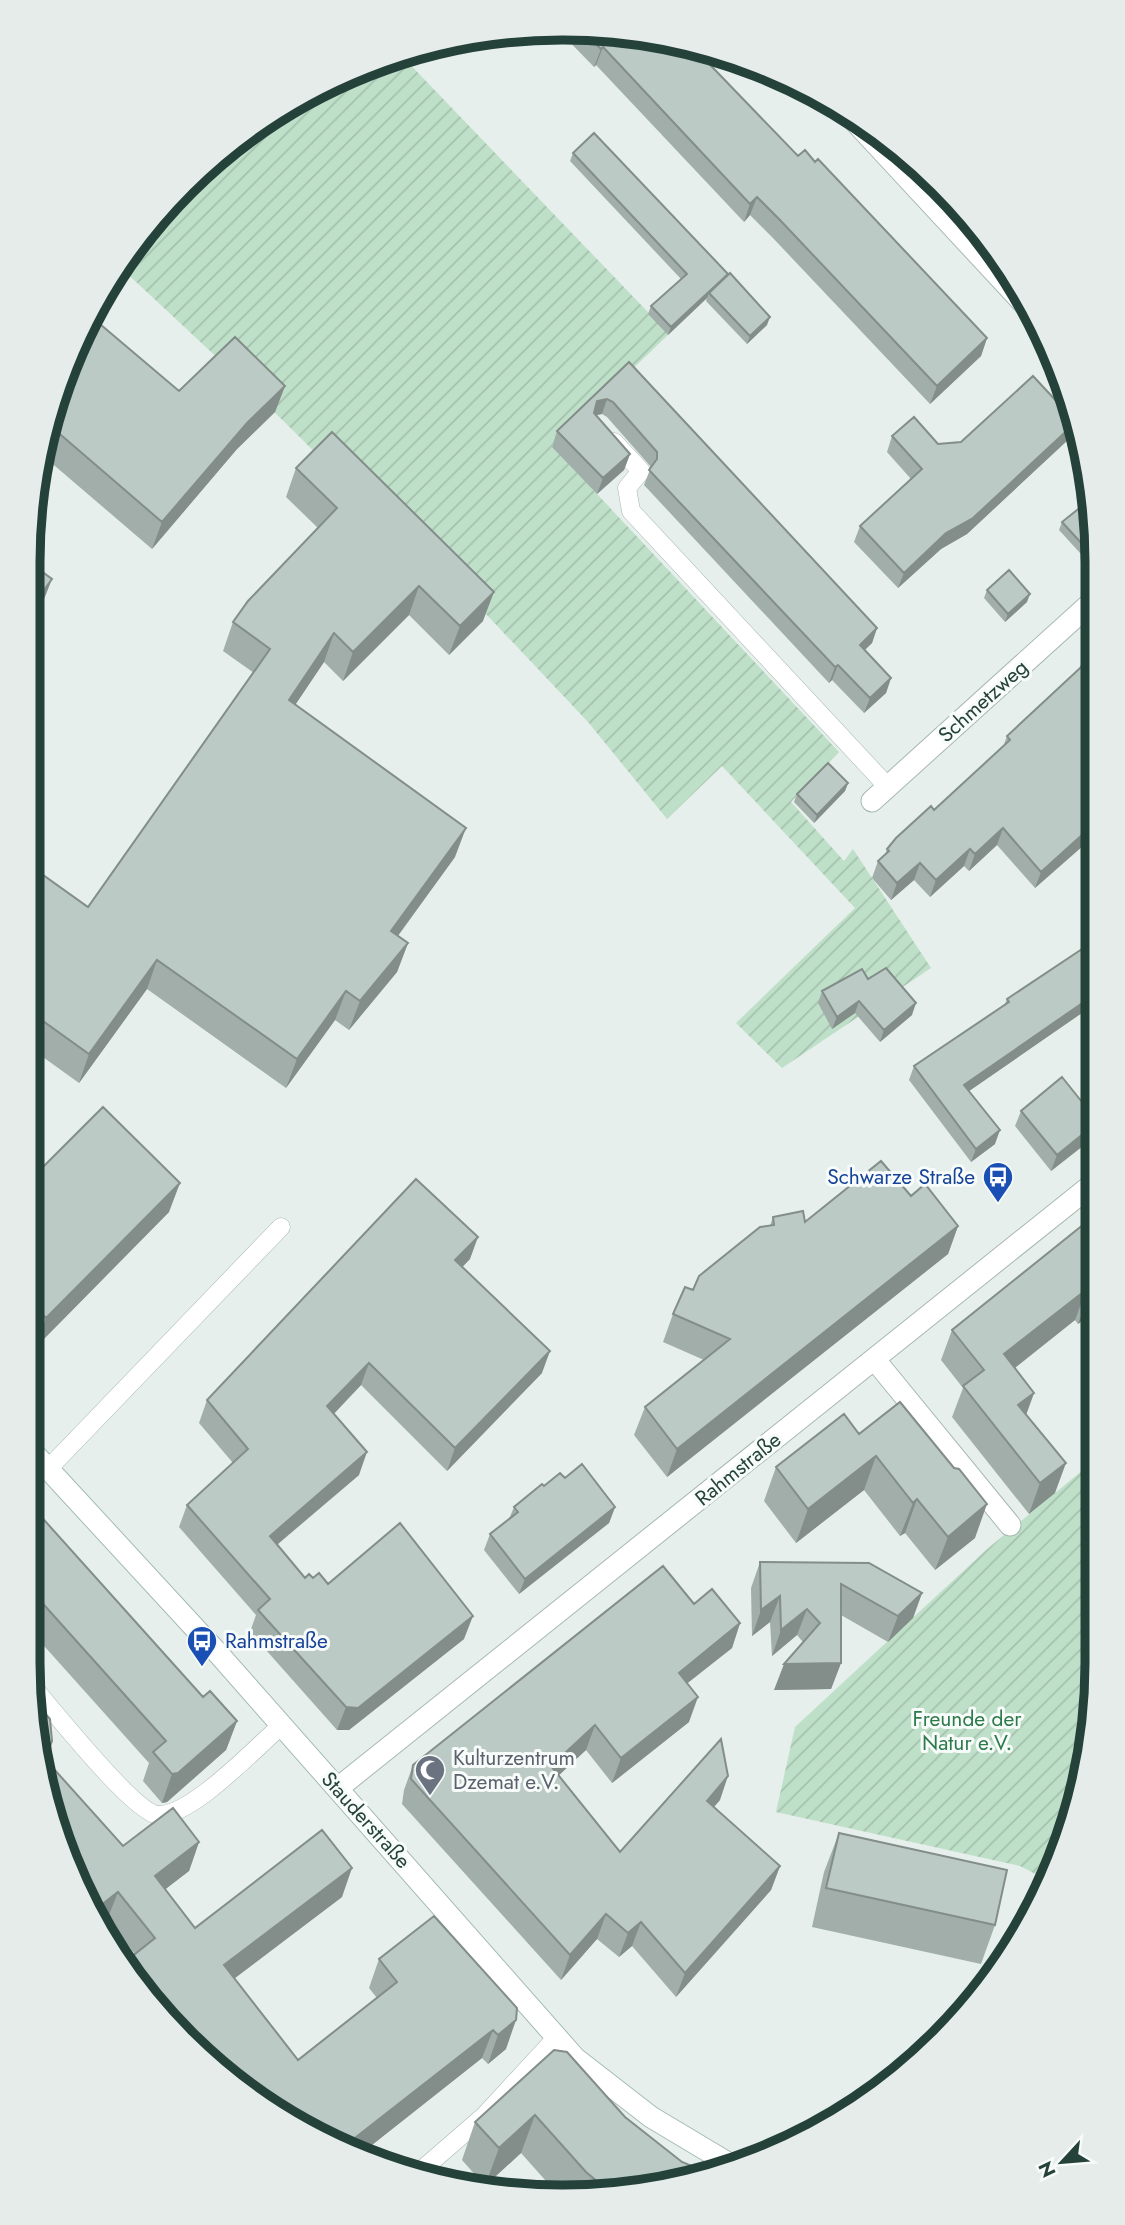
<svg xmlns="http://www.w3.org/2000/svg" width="1125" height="2225" font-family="Jost,sans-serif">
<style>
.garden{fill:url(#garden-furrows)}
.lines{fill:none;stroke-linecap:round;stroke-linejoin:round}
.service-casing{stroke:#a8b8b2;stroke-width:19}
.minor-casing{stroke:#a8b8b2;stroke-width:23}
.secondary-casing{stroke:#a4bbb3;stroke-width:23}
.service{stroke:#fff;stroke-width:18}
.minor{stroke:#fff;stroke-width:21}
.secondary{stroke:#fff;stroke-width:21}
.wall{fill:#a1aea9}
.shaded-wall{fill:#838d89}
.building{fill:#bbcac4;stroke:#838d89;stroke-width:2}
.labels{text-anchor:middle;stroke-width:6;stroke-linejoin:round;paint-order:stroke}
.street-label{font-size:21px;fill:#24423a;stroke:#f7fbf9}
.transit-label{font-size:21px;fill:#164399;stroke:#f7fbf9;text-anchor:end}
.park-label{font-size:21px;fill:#2d7a4b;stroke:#f7fbf9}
.worship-label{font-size:21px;fill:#5b616d;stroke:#f7fbf9;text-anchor:start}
.rim{fill:none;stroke:#24423a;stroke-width:9}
</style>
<defs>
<pattern id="garden-furrows" width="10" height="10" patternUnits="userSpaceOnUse" patternTransform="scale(1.75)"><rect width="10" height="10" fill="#bfe0c8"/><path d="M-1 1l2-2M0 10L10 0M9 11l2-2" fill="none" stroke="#a4c1ad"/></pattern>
</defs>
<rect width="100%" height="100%" fill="#e6efeb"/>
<!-- garden -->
<path class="garden" d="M400 54 669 334 552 446 839 752 791 802 844 861 853 849 931 968 782 1068 736 1023 855 908 722 766 667 819 588 722 435 560 429 565 253 391 120 267C173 182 256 118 346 77 363 69 381 59 400 54Z
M1095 1460 1096 1697 1079 1800 1049 1881 1020 1866 776 1812 795 1727 986 1550Z"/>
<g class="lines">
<!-- service casing -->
<g class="service-casing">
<path id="service" d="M614 442 641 471 627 488 631 511 888 787
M48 1469 281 1227
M32 1686C52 1709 134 1813 158 1815 191 1817 256 1747 282 1725
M417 2174 484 2116 557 2037"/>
</g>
<!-- minor casing -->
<g class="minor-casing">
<path id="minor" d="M847 113 1026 306
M872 801 1093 601
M875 1360 1010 1525
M338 1788 1094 1183"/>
</g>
<!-- secondary casing -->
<g class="secondary-casing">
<path id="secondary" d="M28 1447 216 1651 575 2058 651 2117 728 2163"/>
</g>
<!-- service -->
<use href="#service" class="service"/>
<!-- minor -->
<use href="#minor" class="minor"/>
<!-- secondary -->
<use href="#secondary" class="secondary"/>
</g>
<!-- wall -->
<path class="wall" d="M597 29 798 156 987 338 981 356 930 404 772 237 750 215 744 222 596 65 594 67 558 30Z
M573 153 767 325 747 344 706 301 707 298 668 335 648 314 651 306 681 279 570 161Z
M79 336 179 391 285 386 275 412 237 449 152 549 41 454 46 425Z
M629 362 877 628 872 643 865 650 891 678 886 693 864 713 832 680 829 683 644 485 651 467 607 417 602 414 596 415 630 454 624 470 597 494 552 447 557 431Z
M892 436 938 444 1070 438 967 534 941 549 898 588 854 542 860 526 911 479 887 452Z
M296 468 483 621 449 655 409 615 343 681 324 662 295 705 455 857 398 936 408 943 397 972 349 1030 335 1020 286 1088 147 989 79 1083 29 1047V865L88 907 254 673 223 651 233 622 318 528 286 497Z
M1092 498 1093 542 1080 553 1059 530 1062 522Z
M987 590 1027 602 1005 622 984 598Z
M1093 644V837L1035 888 997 845 969 871 964 866 930 897 914 880 891 900 872 878 878 861 885 855 887 849 934 810 1003 747 1007 736 1081 668 1080 667 1086 650Z
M848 783 845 791 814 823 794 802 797 794Z
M1094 941V986L1093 987 1094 989V1002L1092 1006 969 1091 995 1144 971 1162 909 1080 914 1066 1005 1004 1007 999Z
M868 979 912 1015 880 1042 855 1013 832 1029 818 1003 822 991Z
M1021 1111 1094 1117V1133L1093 1138 1051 1171 1015 1126Z
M28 1182 169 1212 36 1347 28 1340Z
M911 1196 958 1226 948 1254 667 1477 634 1435 645 1407 704 1360 663 1342 673 1314 693 1290 770 1226 773 1217 805 1222Z
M1094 1216 1095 1311 1078 1324 1075 1320 1015 1368 1034 1393 1026 1415 1055 1493 1029 1514 952 1417 963 1388 941 1360 952 1330Z
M470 1259 462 1267 542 1373 447 1471 361 1385 334 1414 359 1475 277 1545 305 1578H313L464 1639 349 1730H337L250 1632 256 1615 179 1527 187 1505 233 1463 199 1423 207 1400Z
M859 1434 975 1538 935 1570 905 1533 900 1536 864 1490 796 1543 764 1501 776 1467Z
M565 1478 615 1507 609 1523 519 1594 484 1550 490 1534 509 1519 514 1507 544 1486Z
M28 1502 203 1697 237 1721 226 1750 167 1802 162 1803 143 1781 149 1763 28 1628Z
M760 1562 922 1593 913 1618 888 1642 841 1615V1663L831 1689 774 1690 803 1642 797 1635 772 1656 770 1622 752 1636 751 1588Z
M694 1604 740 1623 732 1648 687 1683 689 1722 612 1783 586 1750 559 1775 620 1852 720 1800 714 1807 780 1866 771 1890 676 1997 632 1946 619 1957 597 1939 561 1980 402 1804 404 1790 413 1765Z
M45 1759 123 1846 199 1842 189 1871 165 1889 195 1928 342 1897 234 1978 298 2060 377 1998 369 1988 379 1959 434 1916 506 2049 488 2064 482 2058 358 2156 135 1954 107 1920 104 1923 57 1835Z
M839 1833 995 1925 981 1964 812 1927 824 1872Z
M554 2050 632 2192 554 2190 521 2153 485 2186 462 2160 475 2122Z"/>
<!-- shaded-wall -->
<path class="shaded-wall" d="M603 47 596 65 594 67 601 49Z
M757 197 750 215 744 222 750 204Z
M728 274 725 282 709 293 707 298 668 335 671 327Z
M770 317 767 325 747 344 750 336Z
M987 338 981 356 930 404 937 386Z
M285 386 275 412 237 449 152 549 162 522 247 423Z
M607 399 602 414 592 416 597 401Z
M1074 424 1075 426 1070 438 967 534 941 549 898 588 904 573 946 533Z
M630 454 624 470 597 494 603 478Z
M1092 537 1093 542 1080 553 1083 545Z
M52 579 41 607 29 624V610Z
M419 586 409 615 343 681 353 652Z
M494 592 483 621 449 655 460 626Z
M1030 594 1027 602 1005 622 1008 614Z
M877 628 872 643 854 660 860 645Z
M334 633 324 662 279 729 289 700Z
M838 665 832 680 829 683 835 667Z
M891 678 886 693 864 713 870 698Z
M848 783 845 791 814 823 817 815Z
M1093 825V837L1035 888 1041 872Z
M466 828 455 857 380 960 391 931Z
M1003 828 997 845 969 871 975 854Z
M970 849 964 866 930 897 936 880Z
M920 863 914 880 891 900 897 883Z
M408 943 397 972 349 1030 360 1001Z
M157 960 147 989 79 1083 89 1054Z
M1094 976V986L1083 994 1088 981Z
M346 991 335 1020 286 1088 297 1059Z
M1094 995V1002L1092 1006 959 1098 964 1085Z
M859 1001 855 1013 832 1029 837 1017Z
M916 1003 912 1015 880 1042 884 1030Z
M1094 1125V1133L1093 1138 1051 1171 1057 1155Z
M1000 1130 995 1144 971 1162 976 1149Z
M180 1183 169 1212 36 1347 46 1318Z
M958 1226 948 1254 667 1477 677 1449Z
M478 1237 470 1259 447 1283 455 1260Z
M1086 1290 1075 1320 993 1385 1004 1354Z
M1095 1290V1311L1078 1324 1089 1294Z
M550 1351 542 1373 447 1471 455 1448Z
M369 1363 361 1385 319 1429 327 1406Z
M1034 1393 1023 1423 1018 1405Z
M367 1452 359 1475 261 1558 270 1536Z
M876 1456 864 1490 796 1543 808 1509Z
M1066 1463 1055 1493 1029 1514 1040 1483Z
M917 1499 905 1533 900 1536 913 1503Z
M987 1504 975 1538 935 1570 948 1537Z
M615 1507 609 1523 519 1594 525 1579Z
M922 1593 913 1618 888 1642 898 1616Z
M780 1596 770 1622 752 1636 761 1610Z
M807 1609 797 1635 772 1656 781 1630Z
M473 1616 464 1639 349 1730H337L346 1707Z
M740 1623 732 1648 670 1697 679 1673Z
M841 1663 831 1689 774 1690 784 1664Z
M698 1697 689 1722 612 1783 621 1758Z
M237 1721 226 1750 167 1802 162 1803 172 1774Z
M595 1725 586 1750 542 1791 551 1766Z
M728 1776 720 1800 698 1825 707 1801Z
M199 1842 189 1871 145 1905 155 1876Z
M780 1866 771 1890 676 1997 685 1973Z
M352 1868 342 1897 214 1994 224 1965Z
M118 1892 107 1920 104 1923 96 1909Z
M606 1914 597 1939 561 1980 570 1955Z
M641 1922 632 1946 619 1957 628 1933Z
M516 2020 506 2049 488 2064 498 2035Z
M493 2030 482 2058 358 2156 342 2148Z
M535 2115 521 2153 485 2186 499 2148Z"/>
<!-- building -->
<path class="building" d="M597 29 691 45 798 156 805 150 815 162 818 159 987 338 937 386 779 219 757 197 750 204 603 47 601 49 582 30Z
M594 133 728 274 671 327 651 306 687 274 573 153Z
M730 273 770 317 750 336 709 293Z
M94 319 179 391 235 337 285 386 247 423 162 522 47 423 79 336Z
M629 362 877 628 860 645 891 678 870 698 838 665 835 667 649 470 657 459V452L613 402 607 399 597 401 594 413 630 454 603 478 557 431Z
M1033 376 1073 419 1074 424 973 518 946 533 904 573 860 526 922 469 892 436 914 417 938 444 961 442Z
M332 432 494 592 460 626 419 586 353 652 334 633 289 700 466 828 391 931 408 943 360 1001 346 991 297 1059 157 960 89 1054 29 1011V865L88 907 270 649 233 622 248 601 337 508 296 468Z
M1092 498V537L1083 545 1062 522Z
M29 562 52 579 29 610Z
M1009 570 1030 594 1008 614 987 590Z
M1093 644V825L1041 872 1003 828 975 854 970 849 936 880 920 863 897 883 878 861 889 851 887 849 896 838 931 806 934 810 1010 740 1007 736 1092 657 1086 650Z
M828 763 848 783 817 815 797 794Z
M1094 941V976L1088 981 1094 989V995L964 1085 1000 1130 976 1149 914 1066 1009 1002 1007 999Z
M886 968 916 1003 884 1030 859 1001 837 1017 822 991 862 969 868 979Z
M1062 1077 1094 1117V1125L1057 1155 1021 1111Z
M103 1107 180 1183 46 1318 28 1300V1182Z
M881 1161 911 1196 925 1184 958 1226 677 1449 645 1407 730 1339 673 1314 685 1287 693 1290 699 1276 760 1227 774 1225 773 1217 803 1211 805 1222Z
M416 1179 478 1237 455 1260 550 1351 455 1448 369 1363 327 1406 367 1452 270 1536 305 1578 309 1574 313 1578 319 1573 328 1584 400 1523 473 1616 358 1708 346 1707 258 1610 270 1599 187 1505 248 1449 207 1400Z
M1094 1216 1095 1290 1089 1294 1086 1290 1004 1354 1034 1393 1018 1405 1066 1463 1040 1483 963 1386 984 1370 952 1330Z
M900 1402 954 1468 959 1469 987 1504 948 1537 917 1499 913 1503 876 1456 808 1509 776 1467 844 1414 859 1434Z
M582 1464 615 1507 525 1579 490 1534 518 1512 514 1507 542 1484 544 1486 560 1473 565 1478Z
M28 1502 203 1697 210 1691 237 1721 178 1773 172 1774 153 1752 166 1741 28 1587Z
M760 1562 869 1563 922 1593 898 1616 841 1584V1663L784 1664 820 1623 807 1609 781 1630 780 1596 761 1610Z
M663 1566 694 1604 712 1589 740 1623 679 1673 698 1697 621 1758 595 1725 551 1766 620 1852 721 1739 728 1776 707 1801 780 1866 685 1973 641 1922 628 1933 606 1914 570 1955 411 1779 413 1765Z
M34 1701 50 1719 52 1741 45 1759 123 1846 173 1808 199 1842 155 1876 195 1928 322 1830 352 1868 224 1965 298 2060 397 1982 379 1959 434 1916 517 2008 516 2020 498 2035 493 2030 342 2148 266 2107 139 1988 125 1962 155 1938 118 1892 96 1909 57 1835Z
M839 1833 1007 1870 995 1925 826 1888Z
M554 2050 567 2052 625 2117 682 2162 704 2171 632 2192H610L586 2172 535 2115 499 2148 475 2122Z"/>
<!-- icons -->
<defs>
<g id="bus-pin" transform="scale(1.575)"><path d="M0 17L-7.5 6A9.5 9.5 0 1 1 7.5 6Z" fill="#1a4fb4" stroke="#f7fbf9"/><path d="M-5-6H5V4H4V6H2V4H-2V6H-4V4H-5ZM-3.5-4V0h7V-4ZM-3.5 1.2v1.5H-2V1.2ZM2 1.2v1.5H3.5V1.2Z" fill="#fff"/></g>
<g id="mosque-pin" transform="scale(1.575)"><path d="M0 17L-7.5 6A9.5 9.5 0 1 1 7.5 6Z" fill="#6b7280" stroke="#f7fbf9"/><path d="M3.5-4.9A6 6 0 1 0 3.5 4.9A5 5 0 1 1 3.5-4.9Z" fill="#fff"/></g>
</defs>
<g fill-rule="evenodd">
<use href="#bus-pin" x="998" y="1177"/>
<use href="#bus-pin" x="202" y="1641"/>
<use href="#mosque-pin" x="430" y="1770"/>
</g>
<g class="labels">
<!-- street labels -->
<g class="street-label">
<text transform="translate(983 701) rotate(-42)" y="7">Schmetzweg</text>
<text transform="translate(738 1469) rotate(-39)" y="7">Rahmstraße</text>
<text transform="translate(366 1820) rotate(48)" y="7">Stauderstraße</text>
</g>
<!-- transit labels -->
<g class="transit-label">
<text x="975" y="1184">Schwarze Straße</text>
<text x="225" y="1648" text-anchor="start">Rahmstraße</text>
</g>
<!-- park labels -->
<g class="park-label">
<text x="967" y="1726">Freunde der<tspan x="967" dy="24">Natur e.V.</tspan></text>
</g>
<!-- worship labels -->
<g class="worship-label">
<text x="453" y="1765">Kulturzentrum<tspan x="453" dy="24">Dzemat e.V.</tspan></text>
</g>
</g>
<!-- crop -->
<path d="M0 0H1125V2225H0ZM562 40H563A522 522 0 0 1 1085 562V1663A522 522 0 0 1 563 2185H562A522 522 0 0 1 40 1663V562A522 522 0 0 1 562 40Z" fill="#e6ecea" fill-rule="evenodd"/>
<path class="rim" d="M562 40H563A522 522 0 0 1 1085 562V1663A522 522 0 0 1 563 2185H562A522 522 0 0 1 40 1663V562A522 522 0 0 1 562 40Z"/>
<!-- north arrow -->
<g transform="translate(1062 2162) rotate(244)" stroke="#f7fbf9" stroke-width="5" paint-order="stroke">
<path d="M0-5L12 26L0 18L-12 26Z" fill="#24423a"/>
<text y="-10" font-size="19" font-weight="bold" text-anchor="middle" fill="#24423a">N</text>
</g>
</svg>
